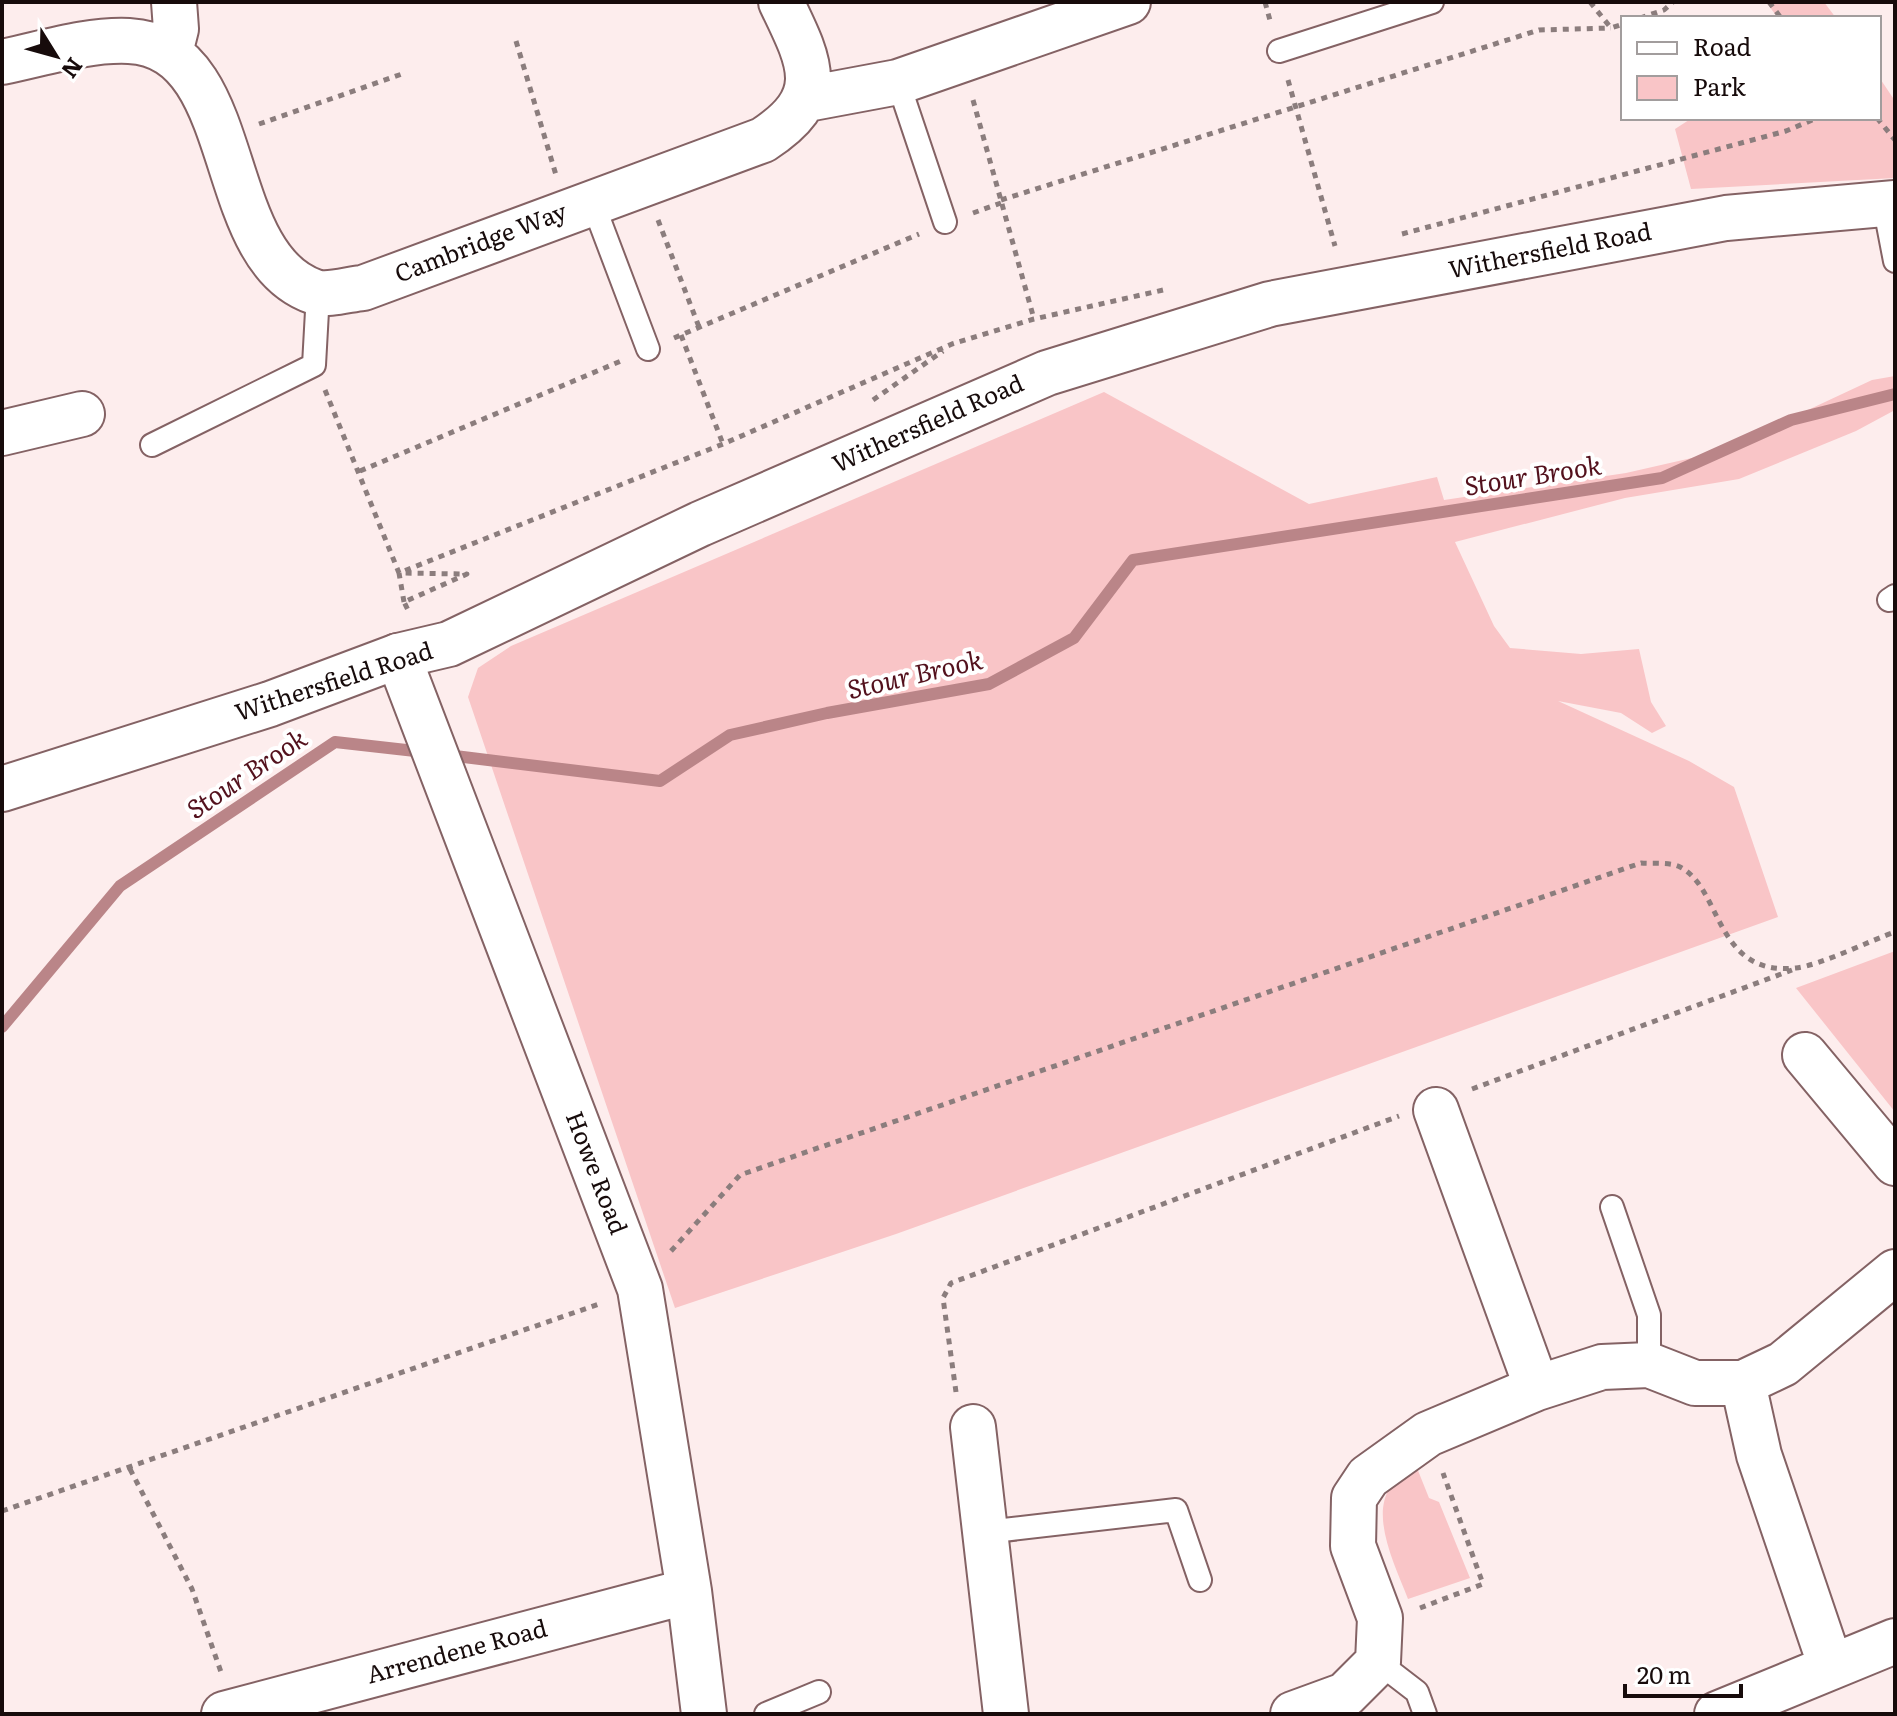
<svg xmlns="http://www.w3.org/2000/svg" width="1897" height="1716" font-family="Literata,serif">
<style>
.green{fill:#f9c5c7}
.lines{fill:none;stroke-linecap:round;stroke-linejoin:round}
.stream{stroke:#ba8588;stroke-width:12}
.service-casing{stroke:#846264;stroke-width:26}
.minor-casing{stroke:#846264;stroke-width:48}
.tertiary-casing{stroke:#846264;stroke-width:48}
.path{stroke:#8b7d7d;stroke-width:5;stroke-dasharray:6 6;stroke-linecap:butt}
.service{stroke:#fff;stroke-width:22}
.minor{stroke:#fff;stroke-width:44}
.tertiary{stroke:#fff;stroke-width:44}
.labels{text-anchor:middle;stroke-width:8;stroke-linejoin:round;paint-order:stroke}
.street-label{font-size:24px;fill:#170b0b;stroke:#fff}
.water-label{font-size:26px;font-style:italic;fill:#53111d;stroke:#fff}
</style>
<rect width="100%" height="100%" fill="#fdeded"/>
<!-- green -->
<path class="green" d="M1766 2H1824L1836 18H1778Z
M1879 77 1895 101V178L1691 189 1675 129 1692 118H1879Z
M1895 376V410L1856 431 1739 479 1625 498 1455 542 1494 626 1510 648 1581 654 1639 649 1651 702 1666 726 1652 733 1621 713 1558 701 1689 761 1734 787 1778 917 896 1234 675 1308 468 697 478 668 511 646 1104 392 1309 504 1437 477 1444 500 1626 473 1718 452 1872 380Z
M1895 951V1112L1796 988Z
M1417 1468 1429 1498 1439 1502 1470 1578 1408 1599C1392 1557 1356 1490 1417 1468Z"/>
<g class="lines">
<!-- stream -->
<path class="stream" d="M447 755 660 781 730 735 827 713 989 684 1074 638 1133 560 1662 478 1791 420 1895 394
M2 1027 120 886 335 742 424 752"/>
<!-- service casing -->
<g class="service-casing">
<path id="service" d="M1279 51 1432 2
M898 82 945 222
M592 201 648 349
M1884 204 1895 261
M152 445 314 365 318 293
M1889 600 1895 596
M1612 1207 1649 1315V1365
M986 1532 1176 1510 1200 1580
M1378 1662 1417 1692 1425 1714
M766 1714 819 1692"/>
</g>
<!-- minor casing -->
<g class="minor-casing">
<path id="minor" d="M170 53 176 29 174 2
M2 62C42 54 87 39 129 41 248 47 211 257 315 292 328 296 350 289 363 288L763 140C829 97 811 64 781 2
M807 99 898 82 1128 2
M2 433 82 414
M398 656 640 1289 689 1591 704 1714
M1805 1055 1895 1163
M1436 1110 1537 1388
M1743 1383 1759 1455 1831 1667
M973 1427 1006 1714
M224 1714 689 1591
M1293 1714 1345 1695 1378 1662 1380 1618 1353 1546 1354 1498 1368 1477 1428 1434 1537 1388 1602 1367 1649 1365 1695 1383H1743L1783 1364 1895 1272
M1717 1714 1895 1641"/>
</g>
<!-- tertiary casing -->
<g class="tertiary-casing">
<path id="tertiary" d="M2 789 270 704 398 656 449 644 700 524 1047 373 1270 304 1726 218 1895 203"/>
</g>
<!-- path -->
<path class="path" d="M1265 2 1271 24
M1590 2 1611 28 1623 24
M1769 2 1781 18
M1640 18 1664 10 1673 2
M516 41 556 175
M1288 80 1335 246
M973 100 1034 319
M1877 118 1895 140
M259 124 402 74
M1001 200 1539 30 1611 28
M973 213 1001 203
M658 220 699 327
M1402 234 1786 131 1817 118
M681 335 723 444
M674 338 919 234
M325 390 399 573 467 574 404 602 409 612
M873 400 943 351
M360 471 621 361
M404 602 399 573 723 444 952 344 1034 319 1163 290
M1472 1089 1792 970
M671 1251 740 1175 1641 863C1651 864 1668 862 1678 866 1723 886 1713 977 1796 968 1821 965 1869 941 1895 932
M956 1392 943 1298 951 1283 1399 1116
M130 1469 192 1589 221 1672
M2 1511 602 1303
M1420 1608 1483 1584 1443 1473"/>
<!-- service -->
<use href="#service" class="service"/>
<!-- minor -->
<use href="#minor" class="minor"/>
<!-- tertiary -->
<use href="#tertiary" class="tertiary"/>
</g>
<g class="labels">
<!-- street labels -->
<g class="street-label">
<text transform="translate(481 243) rotate(-21)" y="8">Cambridge Way</text>
<text transform="translate(1550 251) rotate(-11)" y="8">Withersfield Road</text>
<text transform="translate(928 424) rotate(-24)" y="8">Withersfield Road</text>
<text transform="translate(334 682) rotate(-18)" y="8">Withersfield Road</text>
<text transform="translate(596 1173) rotate(69)" y="8">Howe Road</text>
<text transform="translate(457 1652) rotate(-15)" y="8">Arrendene Road</text>
</g>
<!-- water labels -->
<g class="water-label">
<text transform="translate(1533 476) rotate(-9)" y="9">Stour Brook</text>
<text transform="translate(915 675) rotate(-13)" y="9">Stour Brook</text>
<text transform="translate(247 774) rotate(-34)" y="9">Stour Brook</text>
</g>
</g>
<!-- border -->
<rect width="1897" height="1716" fill="none" stroke="#170b0b" stroke-width="8"/>
<!-- legend -->
<rect x="1621" y="16" width="260" height="104" fill="#ffffff" stroke="#a29d9d" stroke-width="2"/>
<rect x="1637" y="42" width="40" height="12" fill="#ffffff" stroke="#a29d9d" stroke-width="2"/>
<text x="1693" y="56" font-size="24" fill="#170b0b">Road</text>
<rect x="1637" y="76" width="40" height="24" fill="#f9c5c7" stroke="#a29d9d" stroke-width="2"/>
<text x="1693" y="96" font-size="24" fill="#170b0b">Park</text>
<!-- north arrow -->
<g transform="translate(56 56) rotate(127)" stroke="#ffffff" stroke-width="6" paint-order="stroke">
<path d="M0-6L14 30L0 20L-14 30Z" fill="#170b0b"/>
<text y="-12" font-size="22" font-weight="bold" text-anchor="middle" fill="#170b0b">N</text>
</g>
<!-- scale -->
<path d="M1625 1684v12h116v-12" fill="none" stroke="#170b0b" stroke-width="4"/>
<text x="1637" y="1684" font-size="24" fill="#170b0b" stroke="#ffffff" stroke-width="6" paint-order="stroke">20 m</text>
</svg>
